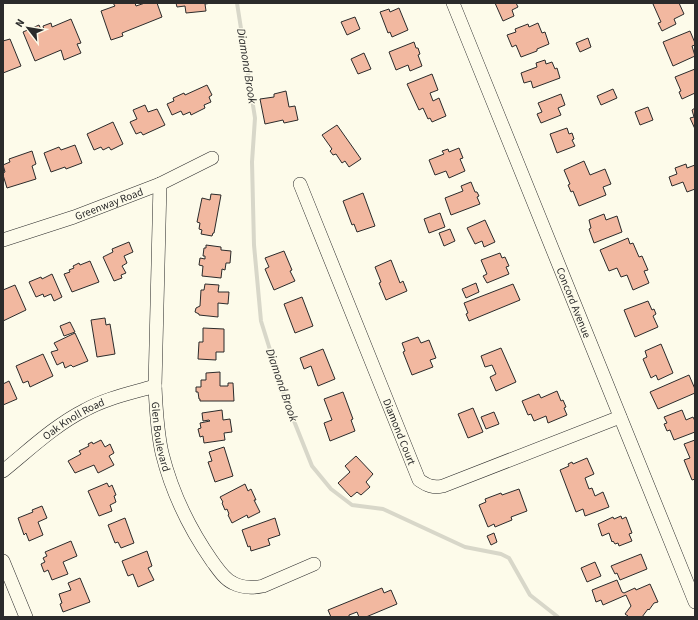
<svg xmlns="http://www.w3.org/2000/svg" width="698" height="620" font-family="'Source Sans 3',sans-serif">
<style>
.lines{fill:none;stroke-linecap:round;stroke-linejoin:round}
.stream{stroke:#d8d7c9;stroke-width:4}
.building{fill:#f2b8a0;stroke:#2b2b2b}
.street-casing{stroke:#2b2b2b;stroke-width:14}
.street{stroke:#fdfbea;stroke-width:13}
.labels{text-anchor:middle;stroke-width:3;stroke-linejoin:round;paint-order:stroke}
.street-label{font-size:11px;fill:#2b2b2b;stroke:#fdfbea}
.water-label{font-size:12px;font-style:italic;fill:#2b2b2b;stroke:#fdfbea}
</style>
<rect width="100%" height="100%" fill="#fdfbea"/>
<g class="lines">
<!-- stream -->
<path class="stream" d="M237 3 255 118 252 162 254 245 261 321 286 401 312 466 331 489 352 505 383 509 465 547 501 554 509 558 530 595 558 617"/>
</g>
<!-- building -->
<path class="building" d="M113 3H135L136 6 145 3H157L162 17 122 33 123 36 111 40 101 11 115 6Z
M176 3H212L205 4 206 11 186 13 185 6 177 7Z
M495 3H516L518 7 512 10 514 16 503 21Z
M655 3H679L684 14 674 19 676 24 662 31 658 23 661 22 653 4Z
M399 8 408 30 392 37 390 32 388 33 380 12 389 9 390 12Z
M355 17 360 29 347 35 341 22Z
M71 19 81 43 77 44 81 53 64 60 61 50 35 61 23 32 39 25 42 32 44 30 43 26 51 23 52 27Z
M538 23 542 33 545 32 549 44 537 49V51L521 57 516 45 512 47 507 35 516 32 515 29 528 24 529 27Z
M690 31 695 43V45L692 46 695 56 673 66 663 42Z
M588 38 591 47 580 52 576 43Z
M10 39 21 66 3 73V41Z
M414 42 416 48H418L420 54 418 55 422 66 410 71 408 65 396 70 389 52Z
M364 53 371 69 358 74 351 59Z
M545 60 546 64 552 62 555 69 557 68 560 78 533 88 531 81 524 83 521 73 537 67 536 63Z
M695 69V93L682 99 679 92 681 91 675 77Z
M432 74 438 90 430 93 433 101 439 98 446 116 432 122 430 118 428 119 423 108 419 110 407 84Z
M207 85 212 95 209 97 211 102 204 105 205 108 191 115 190 112 183 115 181 111 172 115 167 104 174 101 173 98 184 93 185 95Z
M613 89 617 98 601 105 597 96Z
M286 91 289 107 295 106 298 120 284 123 283 120 265 124 260 99 274 97V94Z
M561 94 565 105 558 108 561 115 541 123 537 114 542 112 538 103Z
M145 105 148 112 157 109 165 125 143 135 141 132 136 134 130 122 137 119 133 110Z
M648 107 653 120 640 125 635 112Z
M695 108V129L690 118 694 117 692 110Z
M113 122 123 144 111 150 109 147 103 150 101 147 94 150 87 134Z
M337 125 361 159 349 167 345 161 342 163 336 154 333 155 330 151 332 149 322 135Z
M567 128 569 134 572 133 574 139 572 140 575 146 557 153 550 134Z
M75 145 82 163 66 169 65 167 51 172 44 153 59 147 61 150Z
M459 148 463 158 460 159 465 171 449 178 446 171 435 175 429 160 444 154 442 151 448 149 449 152Z
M32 151 36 164 32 166 36 179 7 188 3 175V173L5 172 3 165 10 162 9 159Z
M584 161 590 175 605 169 611 184 603 187 606 195 579 206 573 191 571 192 568 185 570 184 564 170Z
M686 164 687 168 695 165V189L687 192 683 182 672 186 669 177 677 174 675 168Z
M471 182 475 192H477L479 196 477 197 480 204 451 215 445 198 463 191 461 186Z
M363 193 375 226 357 232 354 224 352 225 343 201Z
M211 194 221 195 214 233H213L212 236 201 234 202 230 199 229 200 223 197 222 202 198 210 200Z
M440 213 445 227 429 233 424 219Z
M604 214 606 220 617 216 622 232 594 243 589 229 591 228 589 220Z
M485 220 495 242 484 247 482 241 475 244 467 228Z
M450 229 455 241 444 246 439 233Z
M628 238 630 244 633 243 639 257 642 256 648 270 644 271 649 283 633 290 627 275 621 277 617 268 609 271 600 250Z
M129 242 133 252 124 256 127 263 122 266 126 273 121 275 122 278 114 281 103 257 113 252 112 249Z
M206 245 221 247V250L231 251 230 263H226L225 270 222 269 221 278 202 276 203 266 199 265 200 258 205 259V256H203L204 248H206Z
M284 251 292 270 290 271 295 281 274 290 265 269 269 267 265 258Z
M500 253 502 258 505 257 509 266 506 267 509 274 487 283 483 276 487 274 481 260Z
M391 260 400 283 403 281 407 291 386 300 379 283 381 282 375 267Z
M90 261 99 282 72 292 64 274 70 272 69 270 74 268 73 266 79 263 80 265Z
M52 274 62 297 54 301 51 294 44 297 43 294 36 297 29 282 41 277 42 279Z
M476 283 479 292 466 298 462 289Z
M205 284 219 285 218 292H229L228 304 218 303V317L199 315V314L195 312 196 308 200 306 201 290H204Z
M513 284 520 300 469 321 466 314 468 313 464 303Z
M15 285 26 310 3 321V290Z
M302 297 313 326 295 333 284 304Z
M648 301 652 310 654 309 656 314 653 316 658 327 635 337 624 310Z
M105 318 106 325 110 324 115 354 97 357 91 320Z
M70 322 75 332 64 336 60 326Z
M203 328 224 329V352H216V360L198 359 199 342H203Z
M75 333 88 361 73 367 71 365 65 368 63 362 57 365 51 352 58 350 54 343Z
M418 337 421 343 429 340 436 358 430 360 433 367 412 375 403 352 405 351 402 343Z
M661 344 673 373 658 380 656 375 651 378 643 359 647 357 645 351Z
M501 348 516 382 496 391 490 377 496 374 492 365 485 367 481 356Z
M323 349 335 379 318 386 311 366 304 369 300 358Z
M43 354 53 376 30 387 28 381 23 383 16 366Z
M220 372V386H228V383H233L234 401H200V399H199L198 392H196V387H201V380H206V373Z
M689 375 695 389V393L658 409 650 392Z
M9 381 17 399 3 405V384Z
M557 391 561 401 563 400 566 407 564 408 567 415 548 423 546 416 534 421 531 414 528 415 522 401 539 394 541 398Z
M343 392 353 419 351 420 355 431 330 441 324 423 332 420 324 399Z
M473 408 483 432 468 438 458 414Z
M222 410 223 420 230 419 232 432 224 433 225 440 204 443 203 436 200 437 198 429 201 428 200 423 210 421 209 420 203 421 202 413Z
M682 410 686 420 693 417 695 421V432L674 440 670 430 667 431 664 424 667 423 664 417Z
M494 412 499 424 486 429 481 417Z
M101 440 105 447 110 444 114 453 109 456 114 465 98 473 94 465 75 473 68 461 81 454 79 451 89 446 88 444 92 442 93 444Z
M695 440V479L692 480 684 460 690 458 684 444Z
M224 447 233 476 215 482 208 462 212 461 209 452Z
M356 456 373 474 366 482 370 487 361 495 357 492 351 497 338 483 350 472 345 466Z
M587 458 594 474 585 478 589 489 592 488 595 496 603 492 609 507 585 516 583 509 576 512 560 470 569 466 568 464 572 462 573 464Z
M107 483 109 487 112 485 116 495 114 496 116 502 110 505 112 511 99 516 88 491Z
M245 484 248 491 251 489 256 500H254L260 512 248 518 247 515 232 523 228 515 229 514 227 509 225 510 222 503 223 502 220 497Z
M519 489 527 511 511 517 512 520 495 527 494 524 488 527 479 505 486 502 485 499 501 493 502 495Z
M42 506 47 518 38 522 43 535 29 541 26 533 24 535 18 518 33 512 32 510Z
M621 516 622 519 626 517 632 533 629 534 632 541 619 546 618 543 615 544 613 541 612 542 609 533 602 536 598 524 613 517 614 519Z
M125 518 134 543 121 548 118 542 115 543 108 525Z
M275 518 280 535 268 539 270 545 251 551 250 546 248 547 242 530Z
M494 533 497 542 491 545 487 536Z
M71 541 77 556 63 562 68 574 52 580 48 570 44 572 41 564 45 562 43 558 47 556 45 552Z
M147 551 152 566 148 568 154 580 138 587 133 574 128 576 122 561Z
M641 554 647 569 620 580 617 573 615 574 611 566Z
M595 562 601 576 587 582 581 568Z
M80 578 90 602 63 612 60 604 62 603 59 594 71 590 68 583Z
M617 580 622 592 624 593 635 588 636 590 650 584 658 602 654 603 649 610 648 609 642 617H627L628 616 625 614 631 606 626 595 603 605 601 600 596 602 592 590Z
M382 588 384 593 391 590 397 604 366 617H359L357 612 349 615V617H331L328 610Z"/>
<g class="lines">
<!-- street casing -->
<g class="street-casing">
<g id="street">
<path id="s1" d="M453 3 695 602"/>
<path id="s2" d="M160 184 155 386C156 409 157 431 162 453 172 493 189 528 212 561 218 569 224 579 233 583 242 588 253 588 263 586L314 564"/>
<path id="s3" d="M300 184 419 480C428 486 433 488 443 486L620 417"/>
<path id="s4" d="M3 240 74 217 160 184 212 158"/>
<path id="s5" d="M3 471C29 450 55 425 85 410 106 398 132 393 155 386"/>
<path d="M3 561 26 617"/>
</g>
</g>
<!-- street -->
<use href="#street" class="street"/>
</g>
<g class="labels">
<!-- street labels -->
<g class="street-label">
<text dy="4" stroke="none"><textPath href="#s4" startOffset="112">Greenway Road</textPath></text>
<text dy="4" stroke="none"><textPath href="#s1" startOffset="323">Concord Avenue</textPath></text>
<text dy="4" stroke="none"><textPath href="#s5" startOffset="88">Oak Knoll Road</textPath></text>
<text dy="4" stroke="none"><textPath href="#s3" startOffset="267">Diamond Court</textPath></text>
<text dy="4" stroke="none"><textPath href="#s2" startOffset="253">Glen Boulevard</textPath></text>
</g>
<!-- water labels -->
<g class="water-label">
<text transform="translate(247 66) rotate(81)" y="4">Diamond Brook</text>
<text transform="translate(282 385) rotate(71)" y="4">Diamond Brook</text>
</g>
</g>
<!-- border -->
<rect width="698" height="620" fill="none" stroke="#2b2b2b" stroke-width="8"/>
<!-- north arrow -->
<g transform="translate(28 28) rotate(301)" stroke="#fdfbea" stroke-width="3" paint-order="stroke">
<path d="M0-3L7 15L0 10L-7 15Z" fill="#2b2b2b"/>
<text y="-6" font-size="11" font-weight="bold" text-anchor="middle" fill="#2b2b2b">N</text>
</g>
</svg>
